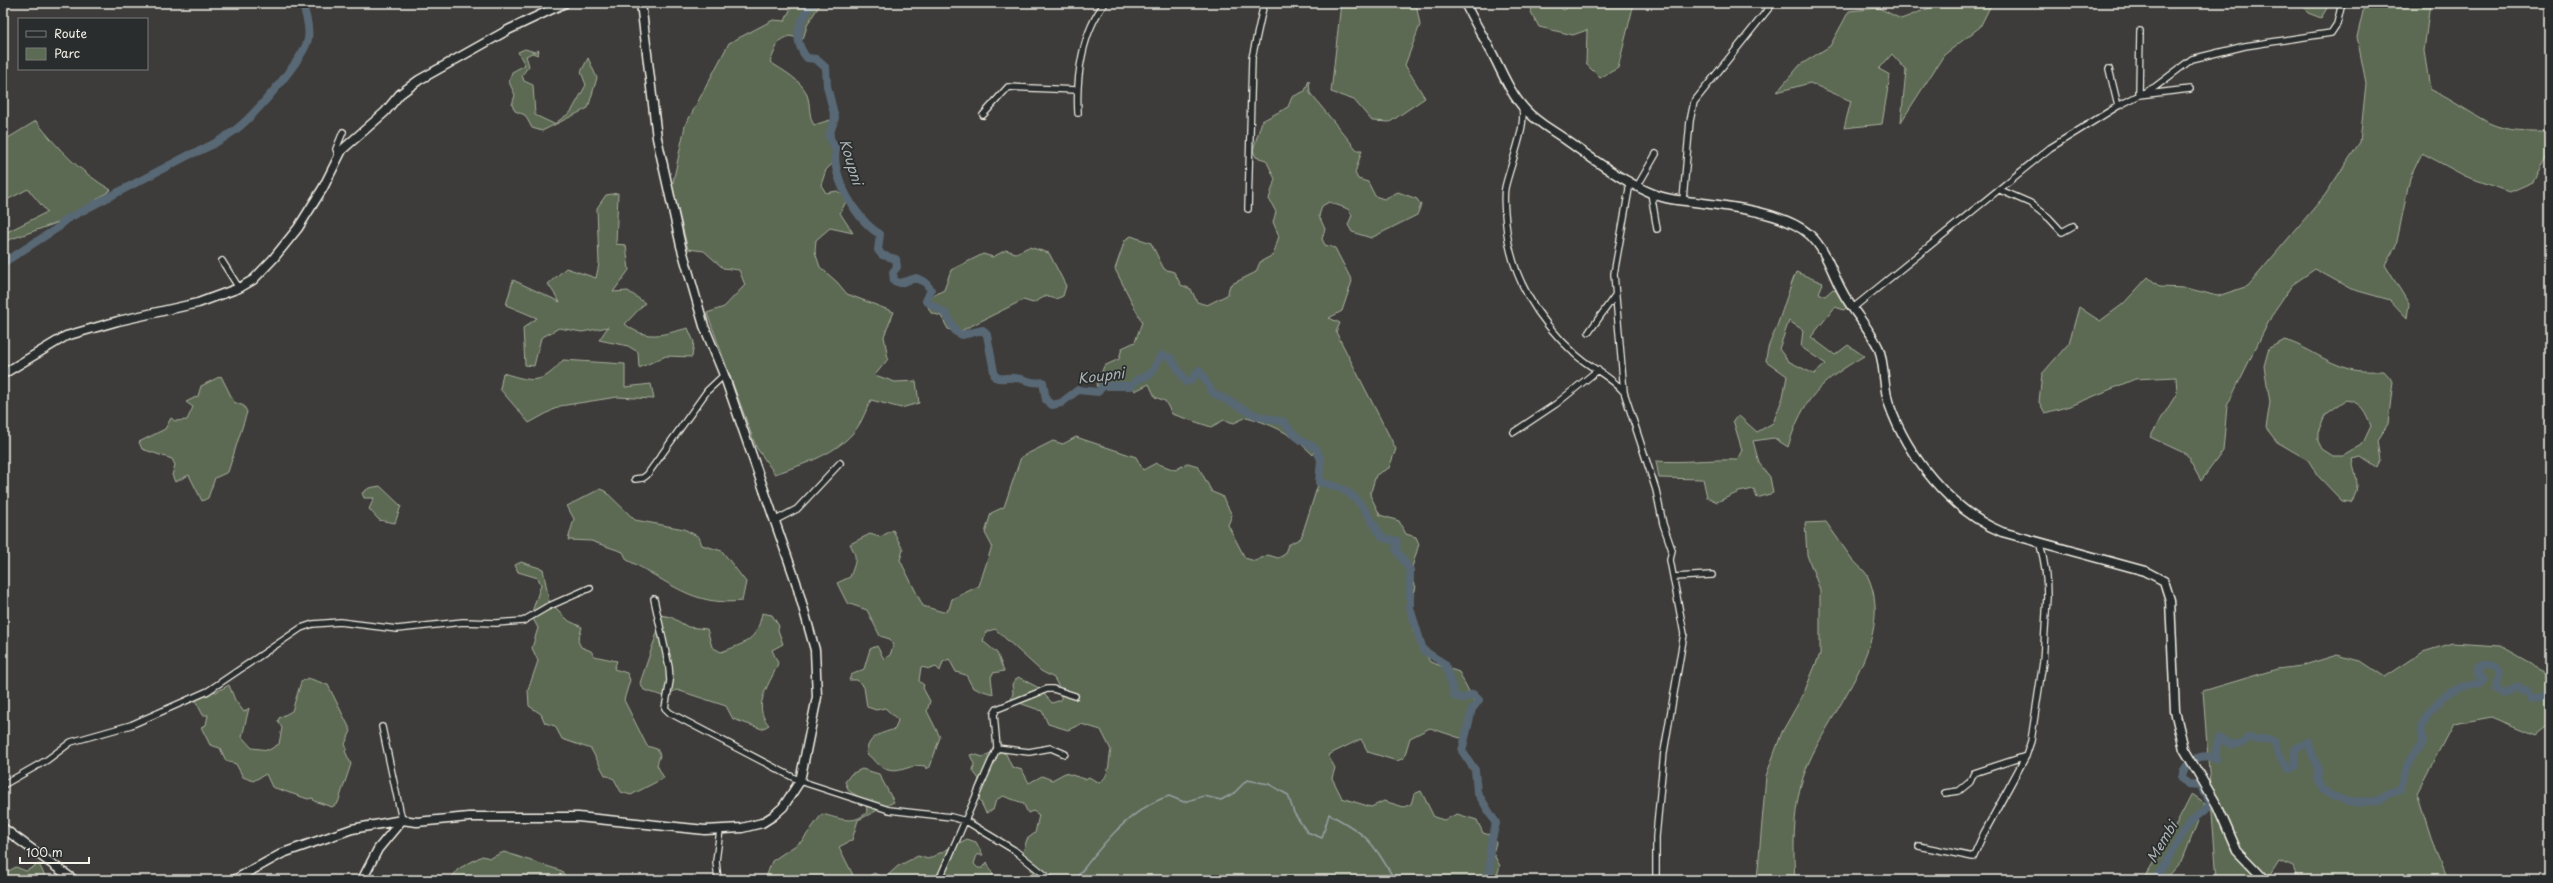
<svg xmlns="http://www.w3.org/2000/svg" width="2553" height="883" font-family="'Playpen Sans',sans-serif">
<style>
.green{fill:#5c6b53;stroke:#a8ae9e;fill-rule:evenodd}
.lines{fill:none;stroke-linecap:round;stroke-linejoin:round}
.stream{stroke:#969fa3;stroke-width:1.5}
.river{stroke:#586875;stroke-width:8}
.street-casing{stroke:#f4f1e8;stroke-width:8}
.secondary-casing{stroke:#f4f1e8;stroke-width:11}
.street{stroke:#2a2d2e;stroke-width:5.5}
.secondary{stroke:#2a2d2e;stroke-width:8}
.labels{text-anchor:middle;stroke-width:3.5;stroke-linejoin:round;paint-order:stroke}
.water-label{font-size:14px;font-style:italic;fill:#aeb3b4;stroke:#2a2d2e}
</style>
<rect width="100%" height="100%" fill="#3e3c3a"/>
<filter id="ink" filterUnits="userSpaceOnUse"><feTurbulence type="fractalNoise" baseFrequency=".025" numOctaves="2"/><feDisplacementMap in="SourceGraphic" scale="8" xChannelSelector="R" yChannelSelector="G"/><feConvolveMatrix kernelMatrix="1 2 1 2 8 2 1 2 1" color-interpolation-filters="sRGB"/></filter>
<g filter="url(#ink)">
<!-- green -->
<path class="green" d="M793 3H821L808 23 803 39 789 36 779 41 770 62C782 70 802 80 807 95 811 106 808 115 814 125L830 120 837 159 826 170 821 185 826 193 837 191 848 198 840 213 853 233 830 228 816 240 815 252 820 267 837 282 847 294 894 312 884 336 888 359 875 375 895 382 916 381 919 403 901 408 871 400C866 409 863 420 857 428 838 454 804 464 775 474L756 447 707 313 724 307 745 285 739 270 723 268 704 251 688 249 672 187 685 126 729 43 773 20 785 21Z
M1341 3H1416L1420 25 1405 65 1425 98 1390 122 1372 121 1354 100 1331 92Z
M1533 3H1558L1563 10 1575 3H1634L1618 68 1600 78 1586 64 1587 30 1573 35 1539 27 1531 12Z
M1935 3H1992L1980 27 1944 55 1901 122 1906 70 1892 54 1879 69 1890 75 1882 124 1844 128 1851 101 1810 83 1777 92 1800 65 1830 46 1849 11 1879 8 1901 19 1932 7Z
M2298 3H2330L2321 18 2308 13Z
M2365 3H2430L2424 51 2430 89C2450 99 2469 112 2489 123 2508 132 2530 131 2550 131V151L2533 182 2510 192 2465 176 2422 153 2410 178 2396 246 2385 265 2409 304 2407 318 2390 300 2351 289 2315 269 2292 285 2273 313 2227 406 2223 451 2201 481 2186 454 2150 437 2177 393 2176 377 2135 379 2073 405 2045 413 2039 402 2042 374 2069 343 2079 307 2100 321 2123 304 2148 277 2160 287 2186 288 2218 296 2248 286 2325 195 2360 142 2366 83 2357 37Z
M525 49 535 52 539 50 538 55 532 53 526 56 529 66 522 75 524 81 533 85 535 115 554 124 571 112 586 85 581 72 588 58 597 78 588 108 542 131 532 128 525 115 515 111 512 105 515 95 509 82 512 72 525 65 518 52Z
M1309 80 1310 93 1357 150H1362L1355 173 1358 179 1368 182 1375 196 1384 199 1398 192 1417 199 1421 205 1417 215 1371 238 1352 232 1348 225 1352 215 1348 209 1329 202 1322 206 1319 216 1325 229 1322 239 1325 245 1335 248 1352 281 1342 311 1329 318 1340 323 1336 332 1396 449 1389 468 1376 475 1370 495 1380 515 1399 521 1406 534 1416 537 1419 544 1410 574 1416 587 1410 607 1416 620 1413 630 1430 662 1459 672 1476 705 1466 735 1460 738 1430 728 1410 738 1404 758 1397 761 1368 752 1361 739 1328 755 1335 768 1332 778 1342 798 1371 807 1384 801 1404 807 1411 804 1414 794 1421 791 1434 817 1444 820 1457 814 1477 820 1483 833 1493 836 1496 843 1493 853 1500 866 1497 876 1499 880H1036L1023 852 1027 839 1035 833 1039 815 1033 811 1028 813 1023 803 1003 796 996 800 993 810 986 813 975 790 979 779 973 771 974 764 970 755 973 754 983 757 996 750 1006 754 1012 767 1022 770 1029 783 1042 776 1052 780 1065 773 1085 779 1089 777 1099 783C1111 776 1108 761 1111 750L1101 730 1081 724 1068 730 1048 724 1042 711 1011 700 1013 693 1012 684 1018 677 1039 688 1052 703 1061 700V691L1054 678 1041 671 995 629 986 632 983 641 997 653 1004 671 993 673 991 677 993 694 973 688 966 675 956 672 949 659 943 662 940 671 936 667 930 669 921 667 919 681 924 685 923 688 930 701 927 711 940 737 930 767 926 769 925 766C912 763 900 774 888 770 881 768 872 758 866 753 869 736 879 734 895 729L898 720 885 708 876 710 867 707 864 687 857 680H849L851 675 864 669 870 649 877 646 884 659 890 655 893 646 890 639 880 636 867 610 847 603 837 583 850 577C856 560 858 559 850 544L870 534 880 537 893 530 903 550 900 560 923 606 943 612 949 609 952 599 979 586 992 546 985 533 991 513 1004 507 1021 457 1053 441 1063 444 1076 437 1136 457 1143 470 1156 463 1175 470 1188 463 1198 466 1212 492 1222 496 1232 515 1228 525 1245 558 1255 561 1268 555 1278 558 1284 555 1288 545 1301 538 1323 469 1314 451 1313 455C1292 434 1276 426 1247 417L1234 423 1224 420 1211 427 1172 414 1165 401 1155 397 1149 384 1135 391 1131 383 1128 386H1096L1104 366 1119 359 1122 348 1135 342 1142 322 1115 269 1125 240 1131 236 1151 243 1164 269 1174 272 1181 285 1191 289 1197 302 1207 305 1227 295 1230 285 1256 272 1260 262 1273 255 1279 236 1273 222 1276 212 1269 199 1275 179 1266 160 1256 157 1253 150 1262 121 1288 107 1292 97 1305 91Z
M36 121C59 150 79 171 111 190L65 220 3 242V234L47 212 28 189 3 202V141Z
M618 193 616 244 626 245 629 270 613 292 628 291 645 303 625 324C647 342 664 334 688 328L694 342 692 357 666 356 639 368 638 352 628 346 599 340 608 327 582 332 559 328 541 338 534 366 525 365 523 328 537 318 506 305 513 280 560 302 548 284 566 268 596 278 599 264 597 208 606 195Z
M1029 247 1049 253 1066 286 1063 296 1056 299 1046 296 1033 303 1023 300 957 333 948 329 941 316 931 313 928 307 931 297 944 290 951 270 983 254 993 257 1006 250 1016 253Z
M1796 272 1823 283 1819 293 1825 296 1833 289 1851 302 1844 310 1835 307 1811 337 1835 355 1848 345 1864 356C1821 381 1803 398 1788 447L1774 438 1753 441 1759 463 1770 477 1773 493 1757 498 1754 489 1739 492 1717 502 1707 497 1703 479 1659 478 1656 461C1683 463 1710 459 1737 460L1742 450 1733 420 1739 416 1757 432 1773 423 1783 397 1787 376 1766 361C1767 344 1773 338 1778 323 1784 306 1789 289 1796 272ZM1789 321 1803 330 1801 347 1826 364 1814 374 1788 361 1779 349Z
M2285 340C2308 347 2326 363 2350 369 2360 372 2373 371 2384 371L2393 381 2388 424 2377 441 2380 460 2377 468 2361 457 2352 459C2355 475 2362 487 2351 502L2342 501 2319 477 2308 460 2277 442 2266 428 2270 402 2264 366 2269 348ZM2346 400C2362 402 2366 413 2371 426L2362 445 2343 456H2333L2322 449 2318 441V432L2325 415Z
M563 360 625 364V387L651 384 654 399 617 397 560 406 529 423 500 389 503 373C533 382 542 385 563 360Z
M221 376 234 402 244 406 247 412 228 472 215 478 208 498 202 501 189 475 175 482 172 475 175 465 172 459 142 449 139 442 165 429 171 418 175 421 187 420 193 407 186 402 198 396 201 386Z
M380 486 401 506 395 523 379 520 369 509 374 498H364L362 493 369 488Z
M600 489 605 491 635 520 684 529 699 537 702 545 722 551 746 582 742 601C692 607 669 581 627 560L623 552 591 541 568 540 574 519 567 506Z
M1826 522C1835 534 1843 547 1852 559 1857 565 1865 570 1868 577 1898 642 1826 714 1805 772 1793 804 1793 846 1795 880H1757L1766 776 1782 732 1803 695 1820 654V590L1807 555 1805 523Z
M521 562 543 569 549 601 569 621 582 627 578 641 581 647 591 651 594 656 617 661 614 669 627 673 630 680 624 700 647 746 657 749 660 755 657 765 664 778 631 795 621 792 614 779 605 775 591 749 562 739 555 726 545 723 541 714 529 706 528 690 538 661 532 648 538 628 531 615 541 585 538 578 518 572 515 565Z
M762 613 772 615 779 626 778 630 783 644 772 650 778 663C772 682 750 705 769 725L762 729 733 719 726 706 677 690 663 696 644 690 640 683 660 624 655 614 671 617 688 627 707 629 712 647 721 652C745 643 757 641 762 613Z
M2452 643 2501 646 2533 664 2550 680V723L2535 735 2492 717 2453 724 2417 793 2436 853 2447 880H2298L2293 867 2279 861 2270 875 2278 880H2217L2203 691 2277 669 2301 666 2337 655 2361 661 2385 677 2423 652Z
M308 678 328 685 351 731 345 744 347 749 345 751 351 764 338 803 332 807 314 801 313 798 308 799 272 787 266 774 253 781 243 777 236 764 226 761 220 748 210 745 201 727 206 725 208 715H203L196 702 199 692 206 689 216 692 229 685 235 700 244 712 249 708 242 737 252 748 269 750 279 744 282 728 278 721 279 718 292 711 301 682Z
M862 769 879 774 894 802 858 820 852 840 839 847 855 879 866 878 874 873 882 877 887 876 898 866 918 856 928 859 967 839 976 842 983 855H977L974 864 978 868H983L987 862 993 875 992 880H765L772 861 802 841 822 814C839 818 854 826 867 812L866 801 849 791 845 782 851 774Z
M2192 794 2205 803 2183 859 2164 880H2143L2176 825Z
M504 852 562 871 567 880H450L458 869 482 856 490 858Z
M39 864 47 880H3V874L16 867 26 871Z"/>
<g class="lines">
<!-- stream -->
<path class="stream" d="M1075 880C1100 847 1129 809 1169 796L1184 802 1204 796 1221 800 1234 793 1247 780 1269 784 1288 795 1294 813 1307 832 1322 838 1329 814C1370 836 1372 842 1395 880"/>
<!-- river -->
<path class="river" d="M813 3C799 20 791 39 807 58L816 59 826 68 827 86 835 118 829 136 836 150C830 175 858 223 880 234L878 250 882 255 896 259 897 267 893 272 894 281 900 283 916 278 925 282 931 290 926 301 946 314 956 332 962 335 983 330 987 335 995 377C1002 380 1007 377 1014 378 1025 378 1032 385 1043 382L1046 400 1052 405 1061 403 1078 390 1098 392 1103 386H1131L1138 379 1151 374 1161 355 1171 358 1186 382 1191 380 1199 370 1213 393 1257 416 1284 422C1292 435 1302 442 1316 448L1321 460 1319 482C1359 489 1362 508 1383 538L1397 541 1396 549 1410 570V608L1423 650 1445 664 1455 697 1465 698 1473 694 1479 700 1472 709 1462 751 1475 770 1477 792 1496 823 1490 847V880
M3 263 59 227 65 220 189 155C206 149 220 141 234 131 252 118 304 59 308 39 310 27 306 14 302 3
M2155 880 2189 823 2207 808 2210 801 2201 785 2188 784 2182 778C2184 762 2201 751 2216 759V748L2219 738 2232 745 2243 743 2249 737 2259 740 2265 738 2275 742 2278 754 2289 769 2295 767V749L2308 742 2318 770V779L2323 790 2332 796 2348 802 2378 801 2388 793 2401 789C2404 771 2409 757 2423 743 2423 739 2421 732 2422 728 2428 705 2457 682 2480 684L2483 680 2478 674V666L2483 664 2495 667 2499 672 2496 689 2506 694 2518 686 2522 691 2526 690 2530 699 2550 695"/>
<!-- street casing -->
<g class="street-casing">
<path id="street" d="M2140 31 2139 95 2190 89
M2109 69 2118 106
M1521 105C1529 122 1509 168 1505 188 1503 199 1505 212 1506 224 1511 278 1537 319 1576 355 1592 369 1611 376 1624 392L1656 490 1663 524 1672 550 1670 560 1684 634 1664 752 1656 837V880
M1078 113C1076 77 1082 32 1105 3
M983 115 1008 87 1077 90
M338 155 336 149 343 132
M1638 185 1656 154
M2000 190 2030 203 2049 218 2062 232 2073 226
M1651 193 1657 229
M1683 200 1690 121 1694 102 1773 3
M1248 209 1252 58 1264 3
M222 261 239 288
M1853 308 2050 148 2118 106 2155 87 2192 59 2245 46 2331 33 2337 24 2342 3
M1589 332 1616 294
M1624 392 1614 274 1629 189 1628 180
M1514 432 1556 404 1598 370
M635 479 643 478 647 475 707 391 724 375
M774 521 797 509 840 463
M1674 577 1712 575
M654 599 669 667 670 681 665 708 670 713 800 781 889 810 951 817 966 821 1014 850 1051 880
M382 727 402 820
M997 748 994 714 997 709 1047 689H1053L1075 696
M3 785 47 760 71 742 131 725 208 691 301 628 313 624 340 622 397 629 463 622 496 623 523 621 547 607 590 588
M1945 793 1959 791 1970 782 1974 773 2026 756
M1919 846 1973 857 1984 833 2026 756 2031 741 2043 662 2047 597C2047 580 2045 562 2040 545L2036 543
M718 880 716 861 720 830
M939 880 997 748 1029 752 1051 748 1065 754"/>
</g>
<!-- secondary casing -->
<g class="secondary-casing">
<path id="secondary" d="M1465 3C1473 20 1483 36 1492 53 1502 72 1510 93 1524 108 1536 122 1552 130 1566 140 1593 159 1639 194 1671 199 1710 205 1781 208 1810 235 1826 250 1832 273 1842 291 1852 311 1870 328 1879 349 1885 367 1883 386 1889 404 1907 456 1951 511 2002 532L2145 571 2164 581 2170 600 2175 711 2184 749 2217 805 2237 851 2265 880
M3 374 66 336 118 321 198 303 239 288 253 280 273 259 298 228 323 188 342 150 385 112 400 94 419 80 508 30 565 3
M3 828 74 880
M234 880 283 853 352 829 402 820 417 822 469 817H578L705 830 742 828 762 823 773 816 783 807 800 781 817 697 815 650 796 582 724 375 704 326 681 246 657 138 641 3
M362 880 378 849 402 820"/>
</g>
<!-- street -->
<use href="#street" class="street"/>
<!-- secondary -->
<use href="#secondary" class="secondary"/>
</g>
</g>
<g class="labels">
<!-- water labels -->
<g class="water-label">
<text transform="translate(851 162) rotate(73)" y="5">Koupni</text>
<text transform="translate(1101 376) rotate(-7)" y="5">Koupni</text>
<text transform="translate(2162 842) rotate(-59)" y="5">Membi</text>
</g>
</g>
<!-- margin -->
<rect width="2553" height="883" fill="none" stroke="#2a2d2e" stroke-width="16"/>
<rect x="8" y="8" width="2537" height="867" fill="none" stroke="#f4f1e8" stroke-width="1.5" filter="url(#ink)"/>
<!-- legend -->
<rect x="18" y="18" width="130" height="52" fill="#2a2d2e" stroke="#7b7b78"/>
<rect x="26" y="31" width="20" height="6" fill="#2a2d2e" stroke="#7b7b78"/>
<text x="54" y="38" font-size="12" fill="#f4f1e8">Route</text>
<rect x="26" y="48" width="20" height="12" fill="#5c6b53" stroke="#7b7b78"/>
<text x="54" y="58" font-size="12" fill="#f4f1e8">Parc</text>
<!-- scale -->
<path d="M20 857v6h69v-6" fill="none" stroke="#f4f1e8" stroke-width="2"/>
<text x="26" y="857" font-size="12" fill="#f4f1e8" stroke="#2a2d2e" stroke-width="3" paint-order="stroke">100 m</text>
</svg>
